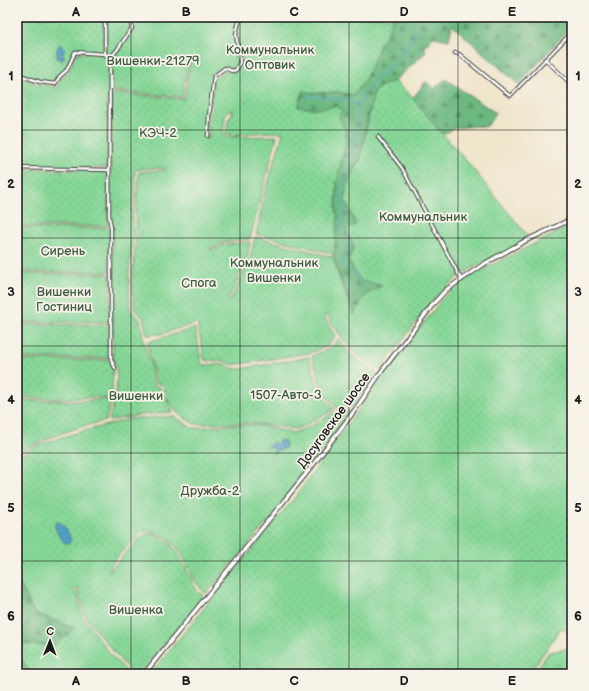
<svg xmlns="http://www.w3.org/2000/svg" width="589" height="691" font-family="'Balsamiq Sans',sans-serif">
<style>
.grass{fill:url(#grass-tufts);stroke:#517a5a}
.forest{fill:url(#forest-firs);stroke:#446a4e}
.garden{fill:url(#garden-dots);stroke:#517a5a}
.water{fill:url(#water-rules);stroke:#386074}
.lines{fill:none;stroke-linecap:round;stroke-linejoin:round}
.stream{stroke:#53a3cd;stroke-width:1}
.street-casing{stroke:#3c3a36;stroke-width:4.5}
.secondary-casing{stroke:#3c3a36;stroke-width:5.5}
.street{stroke:#fff;stroke-width:2.5}
.secondary{stroke:#fff;stroke-width:3.5}
.grid{fill:none;stroke:#1c1c1c;stroke-width:1;stroke-opacity:0.55}
.labels{text-anchor:middle;stroke-width:3.5;stroke-linejoin:round;paint-order:stroke}
.park-label{font-size:13px;fill:#415d47;stroke:#f7f3e8}
.street-label{font-size:13px;fill:#1c1c1c;stroke:#f7f3e8}
.neatline{fill:none;stroke:#1c1c1c;stroke-width:1.5}
.grid-label{font-size:13px;text-anchor:middle;font-weight:bold;fill:#1c1c1c}
</style>
<defs>
<pattern id="grass-tufts" width="24" height="20" patternUnits="userSpaceOnUse"><rect width="24" height="20" fill="#86d798"/><path d="M3 7l-1-3M5 7V3M7 7l1-3M15 17l-1-3M17 17v-4M19 17l1-3" fill="none" stroke="#73b882"/></pattern>
<pattern id="forest-firs" width="22" height="20" patternUnits="userSpaceOnUse"><rect width="22" height="20" fill="#6cb880"/><path d="M5 1l3.5 6h-7zM16 11l3.5 6h-7z" fill="#589568"/></pattern>
<pattern id="garden-dots" width="8" height="8" patternUnits="userSpaceOnUse"><rect width="8" height="8" fill="#86d798"/><path d="M2 2h.1M6 6h.1" fill="none" stroke="#73b882" stroke-width="1.8" stroke-linecap="round"/></pattern>
<pattern id="water-rules" width="6" height="5" patternUnits="userSpaceOnUse"><rect width="6" height="5" fill="#53a3cd"/><path d="M0 2.5h6" fill="none" stroke="#4484a6"/></pattern>
</defs>
<rect width="100%" height="100%" fill="#f7f3e8"/>
<filter id="ink" filterUnits="userSpaceOnUse"><feTurbulence type="fractalNoise" baseFrequency=".025" numOctaves="2"/><feDisplacementMap in="SourceGraphic" scale="8" xChannelSelector="R" yChannelSelector="G"/><feConvolveMatrix kernelMatrix="1 2 1 2 8 2 1 2 1" color-interpolation-filters="sRGB"/></filter>
<filter id="wash" filterUnits="userSpaceOnUse"><feTurbulence type="fractalNoise" baseFrequency=".012" numOctaves="4" result="noise"/><feDisplacementMap in="SourceGraphic" scale="16" xChannelSelector="R" yChannelSelector="G"/><feGaussianBlur stdDeviation="0.9" result="paint"/><feColorMatrix in="noise" values="0 0 0 0 0 0 0 0 0 0 0 0 0 0 0 0 0 1.4 0 .05"/><feComposite in="paint" operator="in"/></filter>
<g filter="url(#wash)">
<rect width="100%" height="100%" fill="#efe5ca"/>
<!-- grass -->
<path class="grass" d="M572 648V674H533L549 652Z"/>
<!-- forest -->
<path class="forest" d="M394 17H572V25L519 85 452 25 449 40 434 37 424 47 426 52 394 81 382 86 370 107 360 160 353 171 347 185 348 208 356 224 355 247 348 261 382 285 364 297 354 315 333 257 338 216 336 212 337 181 346 141 345 129 339 118 336 106 315 109 298 107 303 91 314 93 337 92 354 95 364 81 377 53 380 43 384 40Z
M445 79 496 113 487 126 484 127 476 126 455 128 443 134 425 114 413 98 426 81 434 89Z
M17 578 34 613 74 628 55 646 24 644 17 651Z
M17 654 28 668V674H17Z"/>
<!-- garden -->
<path class="garden" d="M17 17H104V52L74 51 65 71C60 73 58 78 53 82 40 81 29 78 17 72Z
M107 17H128L131 27 117 49 110 56 106 51Z
M130 17H177V18L178 17H238L234 34 238 61 236 67 233 69 226 66 218 70 212 76 207 116V138H209L210 113 214 77 226 70 233 72 237 71 241 62 237 33 242 17H394L384 40 380 43 377 53 364 81 354 95 337 92 314 93 303 91 298 107 315 109 336 106 342 110 339 118 345 129 346 141 337 181 336 212 338 216 334 254 256 234 265 193 283 133C265 131 247 134 229 135L226 133 228 120 233 111 228 110 225 117 223 132 227 137 277 136 250 239 220 243 216 247H211V250L218 248 220 245 250 242 247 258 228 300H231L250 258 255 237 333 257 338 274 354 315 364 297 382 285 361 281 348 261 354 247 346 229 356 224 345 200 347 185 353 171 360 160 374 92 382 86 394 81 413 98 425 114 463 157 530 239 460 275 434 299 380 370 353 352 339 334 327 315 324 316 335 336 328 346 310 353 240 364 231 365C224 358 214 361 205 361L197 323 161 334 147 335 143 317 134 309 132 279 137 230 135 212 139 172 166 170V168L139 169 135 171V188L132 212 134 230 129 273 130 310 140 319 144 343 150 362 154 386 160 387 173 412 140 415 109 421C114 400 121 379 113 357L112 229 110 220 112 93 184 99 190 63 188 64 182 97 112 91 111 60 133 29Z
M76 53 105 55 109 60 107 168 17 166V161L23 157 17 155V75L37 84 53 86 57 88 61 77 69 72Z
M17 169 108 171V226H17Z
M572 225V626L570 633 561 628 529 674H150L299 492 383 375 442 299 467 277Z
M17 228H110L109 272H17Z
M17 274H110V322H17Z
M17 324 110 325 109 356 108 358H17Z
M195 328 202 365 226 364 230 368 240 369 309 357 318 387 326 400 335 409 306 425 295 429 251 423 194 424 177 413 169 402 163 385 156 383 147 342Z
M338 339 350 354 377 373 353 407H343L338 409 328 398 321 386 312 356 332 347Z
M17 360H110L113 368 112 399 96 397 57 399 17 397Z
M104 399 111 402 106 421C76 427 44 438 17 454V400L81 401Z
M341 410 350 411 299 483 275 514 206 594C187 577 188 550 164 537 156 534 151 531 143 531 134 541 111 559 109 572L127 551 144 534H153L170 543 180 556 197 591 205 597 139 674H132L86 618 77 587 74 590 77 593 83 618 112 656 129 674H28V668L17 654V651L24 644 55 646 74 628 34 613 17 578V457L38 445 72 434 130 419 174 416 192 428 232 425H259L292 433 314 425 331 414Z"/>
<!-- water -->
<path class="water" d="M60 44 65 49 63 52 64 58 60 61 57 58V49Z
M281 440 285 441V445L286 447 277 451 273 454V452L275 450 273 448 268 447 270 444 274 442V445L279 443 278 441Z
M59 522C65 525 69 534 71 541L69 543H65C60 538 54 529 55 523Z"/>
<g class="lines">
<!-- stream -->
<path class="stream" d="M305 96 341 99 349 100 357 105
M17 159H18
M359 283C356 279 355 275 352 272 347 268 343 267 341 261L350 248 351 242 345 235 340 230 341 224 344 219 343 214 345 211 340 195 350 164V157L354 145 353 140 356 129 358 104 361 103V100L363 98V94L370 88V84L375 80 376 78 385 73 387 66 393 65V62L400 57 399 55 403 52V47L407 48 410 40 413 37V33C422 28 419 28 422 20L419 17"/>
</g>
</g>
<g filter="url(#ink)">
<g class="lines">
<!-- street casing -->
<g class="street-casing">
<path id="street" d="M105 17V54
M455 53 459 54 510 96 572 32
M110 58 117 50 132 28 129 17
M545 59 572 85
M17 74 40 82 55 84 60 76 67 70 75 52 105 54 110 58 109 216 111 228V359L115 368
M208 136 209 116 214 76 225 68 232 71 236 70 240 62 236 34 240 17
M378 137 402 168 461 279
M17 168 109 170"/>
</g>
<!-- secondary casing -->
<g class="secondary-casing">
<path id="secondary" d="M144 674 309 470 355 410 381 372 434 303 446 290 484 264 525 241 572 219"/>
</g>
<!-- street -->
<use href="#street" class="street"/>
<!-- secondary -->
<use href="#secondary" class="secondary"/>
</g>
</g>
<!-- grid -->
<path class="grid" d="M131 17V674M240 17V674M349 17V674M458 17V674M17 130H572M17 238H572M17 346H572M17 453H572M17 561H572"/>
<g class="labels">
<!-- park labels -->
<g class="park-label">
<text x="270" y="54">Коммунальник<tspan x="270" dy="15">Оптовик</tspan></text>
<text x="153" y="65">Вишенки-21279</text>
<text x="158" y="137">КЭЧ-2</text>
<text x="423" y="221">Коммунальник</text>
<text x="63" y="255">Сирень</text>
<text x="274" y="267">Коммунальник<tspan x="274" dy="15">Вишенки</tspan></text>
<text x="199" y="287">Спога</text>
<text x="64" y="296">Вишенки<tspan x="64" dy="15">Гостиниц</tspan></text>
<text x="286" y="399">1507-Авто-3</text>
<text x="136" y="400">Вишенки</text>
<text x="210" y="495">Дружба-2</text>
<text x="136" y="614">Вишенка</text>
</g>
<!-- street labels -->
<g class="street-label">
<text transform="translate(333 420) rotate(-54)" y="5">Досуговское шоссе</text>
</g>
</g>
<!-- margin -->
<rect width="589" height="691" fill="none" stroke="#f7f3e8" stroke-width="44"/>
<!-- north arrow -->
<g transform="translate(50 641) rotate(1)" stroke="#f7f3e8" stroke-width="3" paint-order="stroke">
<path d="M0-3L7 15L0 10L-7 15Z" fill="#1c1c1c"/>
<text y="-6" font-size="11" font-weight="bold" text-anchor="middle" fill="#1c1c1c">С</text>
</g>
<rect x="22" y="22" width="545" height="647" class="neatline"/>
<g class="grid-label">
<text x="76" y="16">A</text>
<text x="186" y="16">B</text>
<text x="294" y="16">C</text>
<text x="404" y="16">D</text>
<text x="512" y="16">E</text>
<text x="11" y="80">1</text>
<text x="578" y="80">1</text>
<text x="11" y="188">2</text>
<text x="578" y="188">2</text>
<text x="11" y="296">3</text>
<text x="578" y="296">3</text>
<text x="11" y="404">4</text>
<text x="578" y="404">4</text>
<text x="11" y="512">5</text>
<text x="578" y="512">5</text>
<text x="11" y="620">6</text>
<text x="578" y="620">6</text>
<text x="76" y="685">A</text>
<text x="186" y="685">B</text>
<text x="294" y="685">C</text>
<text x="404" y="685">D</text>
<text x="512" y="685">E</text>
</g>
</svg>
